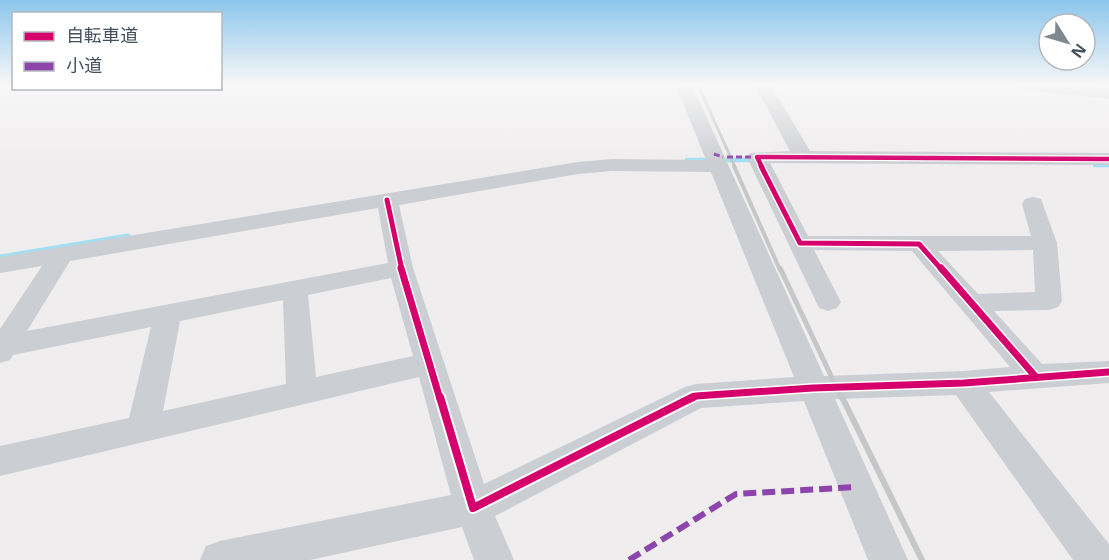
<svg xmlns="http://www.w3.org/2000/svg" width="1109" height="560" font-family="'Noto Sans','Noto Sans JP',sans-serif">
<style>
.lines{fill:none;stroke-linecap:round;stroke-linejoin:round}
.stream-far1{stroke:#a0e0f2;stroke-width:4.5}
.stream{stroke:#a0e0f2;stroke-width:5}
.minor{fill:#cbced2;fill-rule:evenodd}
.rail-far3{stroke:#c5c7c9;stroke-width:3}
.rail-far2{stroke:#c5c7c9;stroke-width:4}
.rail-far1{stroke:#c5c7c9;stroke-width:5}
.rail{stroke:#c5c7c9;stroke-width:6}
.quiet-far1{stroke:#8e44ad;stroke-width:3;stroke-dasharray:6 3;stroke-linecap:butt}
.quiet{stroke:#8e44ad;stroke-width:6;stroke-dasharray:13 6;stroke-linecap:butt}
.cycleway-far3-casing{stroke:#fff;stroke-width:7}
.cycleway-far2-casing{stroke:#fff;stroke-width:8}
.cycleway-far1-casing{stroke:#fff;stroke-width:10}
.cycleway-casing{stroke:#fff;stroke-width:12}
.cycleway-far3{stroke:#d6006c;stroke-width:4.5}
.cycleway-far2{stroke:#d6006c;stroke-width:5}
.cycleway-far1{stroke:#d6006c;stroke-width:7}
.cycleway{stroke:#d6006c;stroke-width:8}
</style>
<rect width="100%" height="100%" fill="#efeded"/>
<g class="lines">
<!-- stream-far1 -->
<path class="stream-far1" d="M687 160H705
M724 160H750
M1095 165H1109"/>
<!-- stream -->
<path class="stream" d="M0 257 128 236"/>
<!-- minor -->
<path class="minor" d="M676 85H692L824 376 964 371 1010 367 912 251 814 250 841 302 837 308 828 311 819 308 747 157 750 153 790 151 755 85H771L810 151 1109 153V165L770 163 808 236H1031L1022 204 1025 199 1033 197 1041 199 1057 243 1062 301 1058 307 1049 310 994 311 1042 364 1109 361V383L989 392 1109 544V560H1073L956 395 835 399 908 560H868L804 401 701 408 495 516 514 560H474L462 527 310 560H200L206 546 220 541 451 495 419 377 0 476V446L129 418 151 327 13 355 10 360 0 363V329L42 266 0 273V257L578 162 612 159 706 160ZM612 171 711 172 794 377 696 384 685 387 484 484 413 268 399 205 578 174ZM378 208 388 263 27 331 70 261ZM1033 250 1035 292 978 294 938 251ZM391 278 413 356 316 377 308 295ZM283 300 286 384 163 411 180 321Z
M1017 85H1066L1109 89V99L1025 90Z"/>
<!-- rail-far3 -->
<path class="rail-far3" d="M698 85 735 167"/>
<!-- rail-far2 -->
<path class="rail-far2" d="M734 166 780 270"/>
<!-- rail-far1 -->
<path class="rail-far1" d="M780 268 842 399"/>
<!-- rail -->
<path class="rail" d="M842 397 922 560"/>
<!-- quiet-far1 -->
<path class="quiet-far1" d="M714 154 723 157
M727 157H757"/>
<!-- quiet -->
<path class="quiet" d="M629 560 736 494 857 487"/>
<!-- cycleway-far3 casing -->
<g class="cycleway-far3-casing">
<path id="cycleway-far3" d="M762 167 757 157 1109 159"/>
</g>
<!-- cycleway-far2 casing -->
<g class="cycleway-far2-casing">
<path id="cycleway-far2" d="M761 166 800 243 919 244 942 270
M387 200 402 270"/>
</g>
<!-- cycleway-far1 casing -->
<g class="cycleway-far1-casing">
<path id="cycleway-far1" d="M401 268 440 399
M941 268 1035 376
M690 399 696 396 813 388 964 383 1109 372"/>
</g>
<!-- cycleway casing -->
<g class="cycleway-casing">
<path id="cycleway" d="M440 397 473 508 693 397"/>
</g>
<!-- cycleway-far3 -->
<use href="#cycleway-far3" class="cycleway-far3"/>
<!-- cycleway-far2 -->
<use href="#cycleway-far2" class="cycleway-far2"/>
<!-- cycleway-far1 -->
<use href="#cycleway-far1" class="cycleway-far1"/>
<!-- cycleway -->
<use href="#cycleway" class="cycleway"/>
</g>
<!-- sky -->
<linearGradient id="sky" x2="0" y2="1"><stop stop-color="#8bc6ec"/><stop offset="0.52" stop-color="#f8f7f7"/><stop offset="1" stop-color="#f8f7f7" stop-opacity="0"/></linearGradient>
<rect width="1109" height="163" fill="url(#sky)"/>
<!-- legend -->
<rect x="12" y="12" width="210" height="78" fill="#ffffff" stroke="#b4b9be" stroke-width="1.5"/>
<rect x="24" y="32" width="30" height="9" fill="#d6006c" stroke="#b4b9be" stroke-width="1.5"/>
<text x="66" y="42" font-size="18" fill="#43505c">自転車道</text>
<rect x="24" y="62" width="30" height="9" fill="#8e44ad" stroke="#b4b9be" stroke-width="1.5"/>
<text x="66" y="72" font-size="18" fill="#43505c">小道</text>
<!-- north arrow -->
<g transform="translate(1067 42) rotate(127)"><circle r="28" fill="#ffffff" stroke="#b4b9be" stroke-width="1.5"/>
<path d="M0-4.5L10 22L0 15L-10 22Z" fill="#7f878f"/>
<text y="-9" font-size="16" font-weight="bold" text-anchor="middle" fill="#43505c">N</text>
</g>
</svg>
